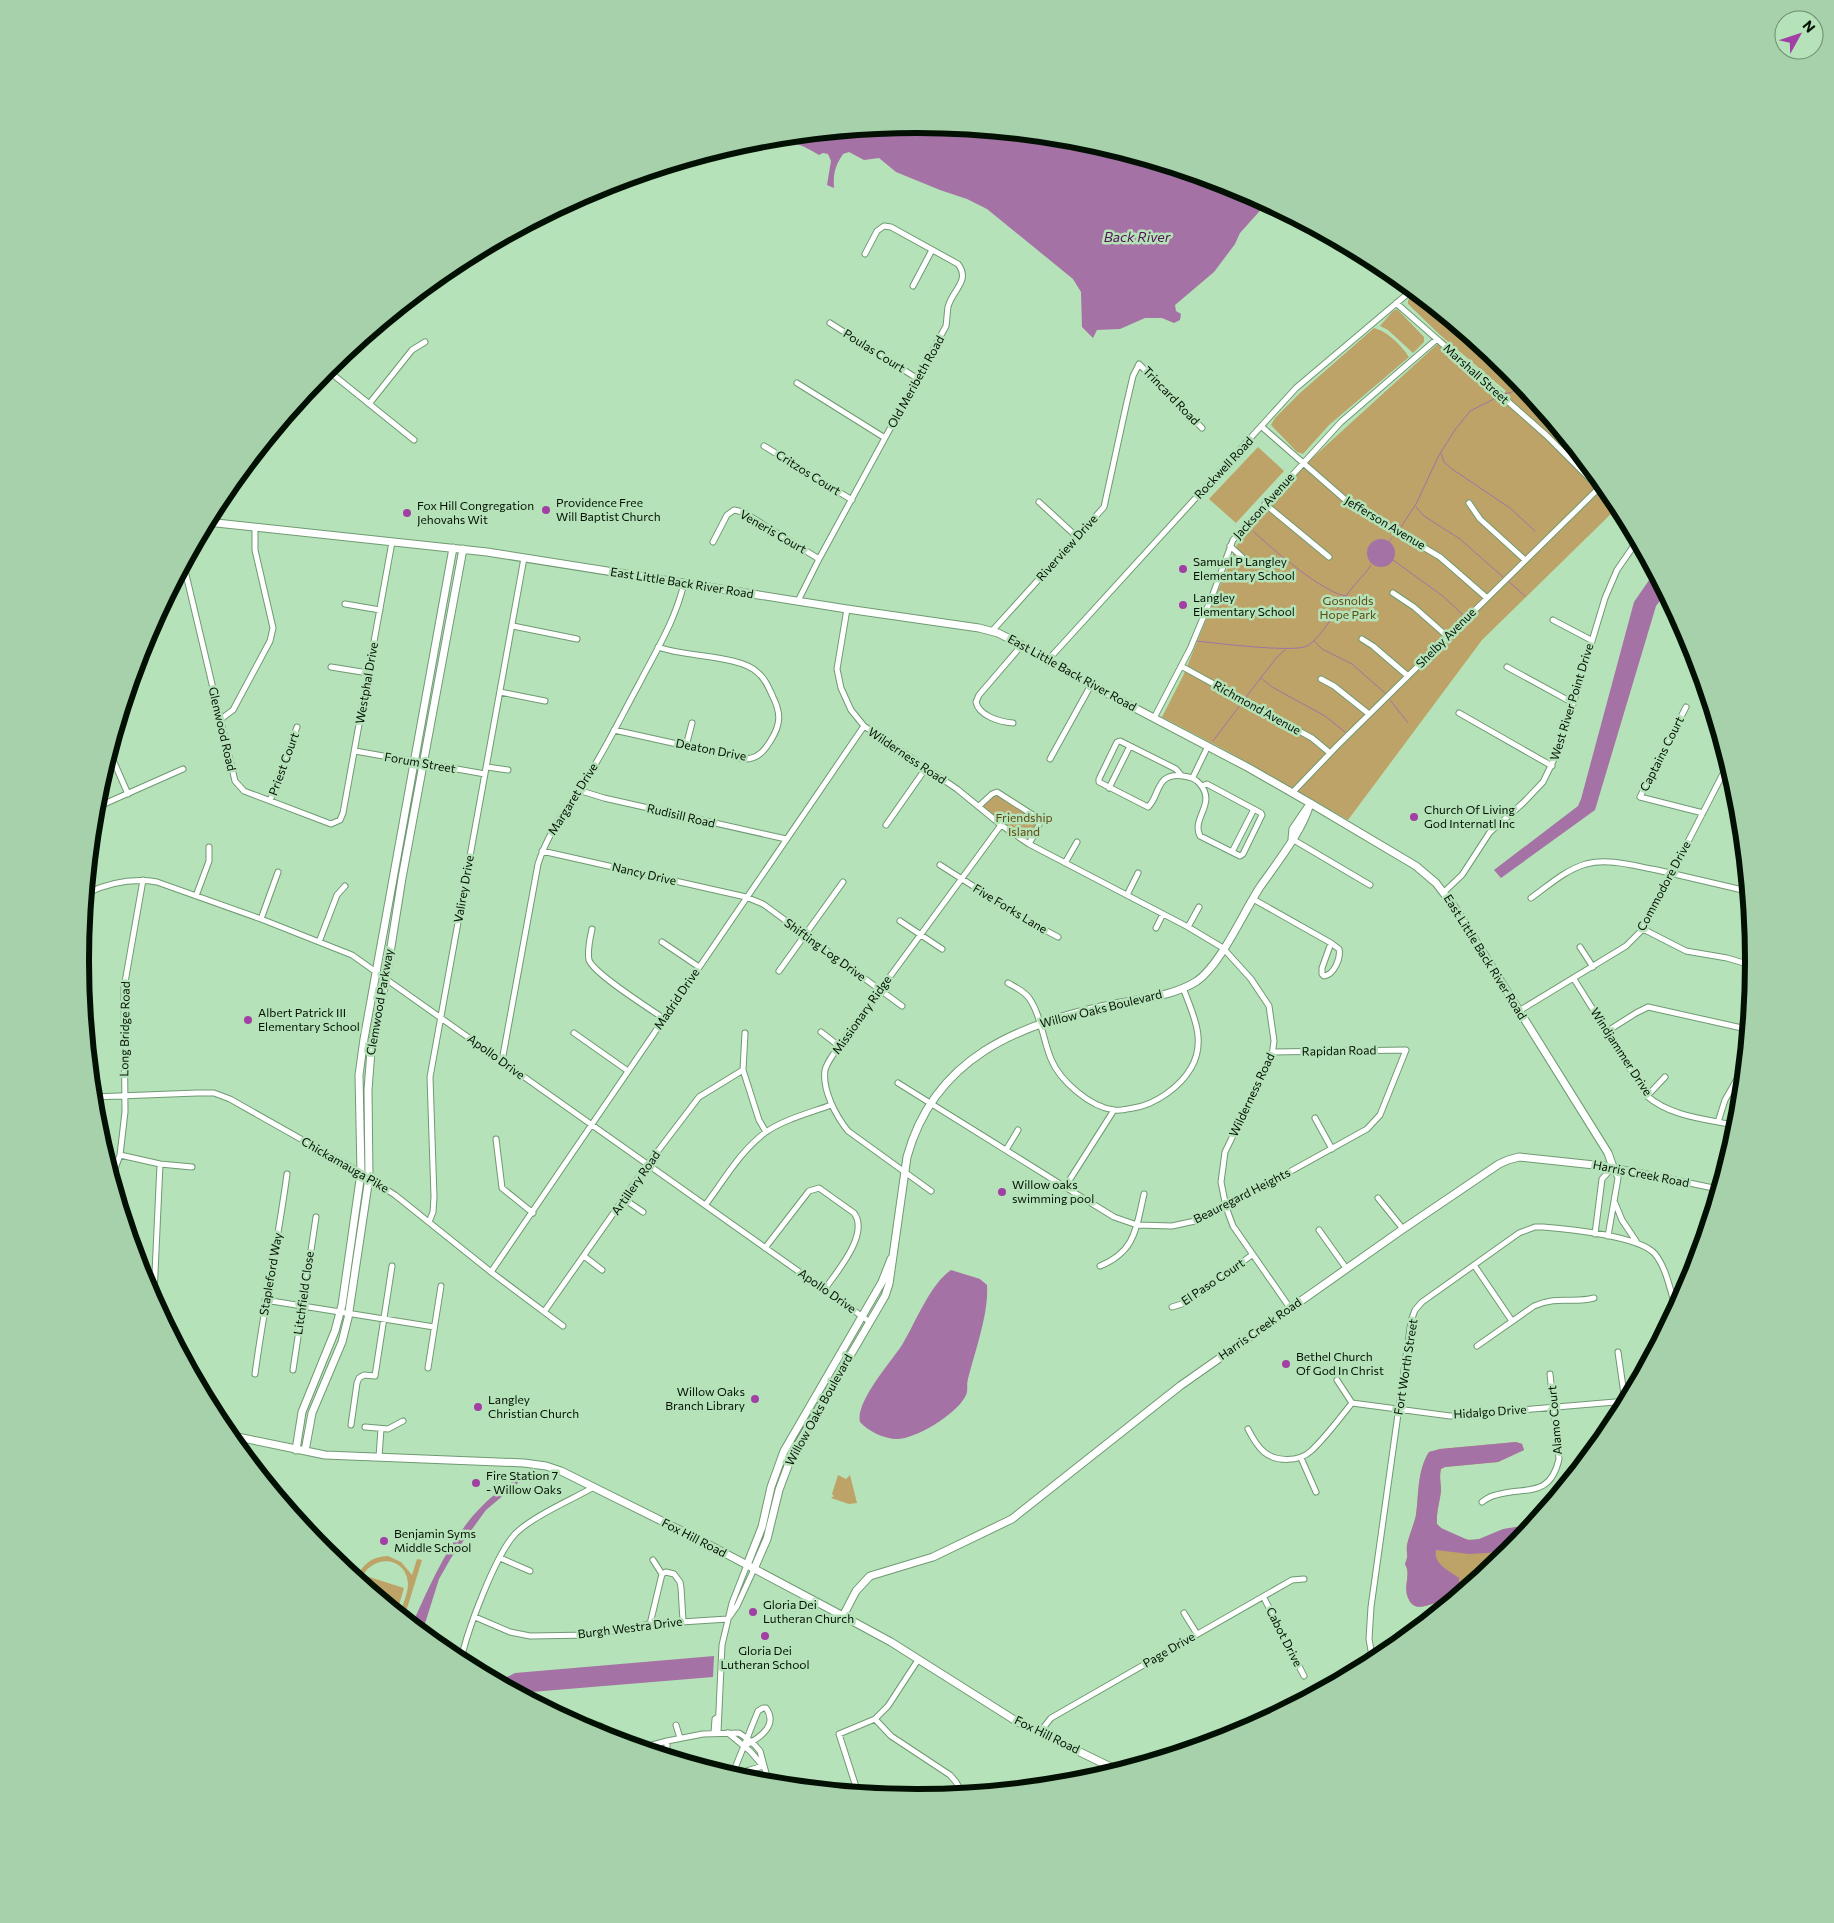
<svg xmlns="http://www.w3.org/2000/svg" width="1834" height="1923" font-family="Commissioner,sans-serif">
<style>
.green{fill:#bda367}
.water{fill:#a572a5}
.lines{fill:none;stroke-linecap:round;stroke-linejoin:round}
.stream{stroke:#a572a5;stroke-width:1}
.street-casing{stroke:#6f9a72;stroke-width:7}
.secondary-casing{stroke:#6f9a72;stroke-width:9}
.street{stroke:#fff;stroke-width:5}
.secondary{stroke:#fff;stroke-width:7}
.poi-dot{fill:#a23fa5;stroke:#b5e2b8;stroke-width:2}
.labels{text-anchor:middle;stroke-width:5;stroke-linejoin:round;paint-order:stroke}
.street-label{font-size:12px;fill:#031104;stroke:#b5e2b8}
.poi-label{font-size:12px;fill:#031104;stroke:#b5e2b8;text-anchor:start}
.park-label{font-size:12px;fill:#5e4912;stroke:#b5e2b8}
.water-label{font-size:14px;font-style:italic;fill:#521154;stroke:#b5e2b8}
.rim{fill:none;stroke:#031104;stroke-width:6}
</style>
<rect width="100%" height="100%" fill="#b5e2b8"/>
<!-- green -->
<path class="green" d="M1415 293 1509 370 1613 497 1618 507 1482 640 1348 820 1225 750 1162 717 1183 676 1237 545 1308 462 1443 339 1504 393 1506 391 1439 334 1408 304V300Z
M1397 309 1424 337V342L1413 353 1388 330 1380 326 1392 312Z
M1374 328C1387 331 1402 346 1409 357L1329 425 1303 454 1297 452 1271 425 1275 418 1300 393Z
M1258 447 1284 471 1236 523 1209 499Z
M997 792 1038 818 1039 825 1029 844 979 806Z
M1516 1442 1522 1444 1524 1450 1498 1462 1445 1467 1441 1469C1439 1477 1441 1483 1441 1490 1440 1502 1436 1512 1437 1524 1444 1532 1463 1540 1474 1540L1430 1549 1528 1530 1509 1554 1451 1601C1435 1597 1415 1620 1407 1595 1404 1584 1411 1574 1405 1564 1409 1555 1406 1554 1407 1545 1409 1535 1414 1525 1416 1515 1419 1494 1417 1471 1429 1452L1440 1449Z
M838 1475 846 1479 850 1475 857 1503 849 1504 831 1498 834 1496 832 1494Z
M388 1556 401 1562 412 1575 417 1559 422 1560 404 1618 400 1614C402 1605 408 1594 408 1584 407 1555 369 1553 360 1582L356 1579C362 1565 372 1556 388 1556Z
M366 1576 404 1588 397 1612 363 1585Z"/>
<!-- water -->
<path class="water" d="M917 125 1081 141 1238 188 1266 204 1240 233 1235 244 1214 272 1175 305 1176 311 1181 314 1180 320 1174 323 1162 318H1145L1120 329 1097 330 1093 338 1082 327 1081 292 1073 279 987 209 967 199 940 190 896 172 879 158 864 160 849 152 843 154C835 166 833 174 834 188L827 185 831 161 828 154 823 153 819 155C804 145 779 135 761 142L758 140Z
M1367 553a14 14 0 1 1 28 0a14 14 0 1 1-28 0Z
M1654 573 1665 594 1656 606 1595 810 1501 878 1494 870 1578 806 1581 799 1634 602Z
M951 1270 980 1279 987 1285C989 1313 975 1351 968 1379 966 1385 969 1391 965 1397 956 1414 916 1439 897 1439 884 1439 868 1431 860 1422 855 1402 891 1362 902 1345 915 1324 930 1284 951 1270Z
M1516 1442 1522 1444 1524 1450 1498 1462 1445 1467 1441 1469C1439 1477 1441 1483 1441 1490 1440 1502 1436 1512 1437 1524L1441 1528 1468 1540 1479 1539 1503 1529 1533 1524 1514 1547 1488 1553 1469 1554 1436 1550C1433 1564 1450 1571 1459 1578V1585L1464 1590 1451 1601C1435 1597 1415 1620 1407 1595 1404 1584 1411 1574 1405 1564 1409 1555 1406 1554 1407 1545 1409 1535 1414 1525 1416 1515 1419 1494 1417 1471 1429 1452L1440 1449Z
M522 1477 517 1484 486 1510 451 1558 439 1579 422 1633 412 1625C433 1577 458 1520 502 1489 508 1485 515 1479 522 1477Z
M714 1656 713 1677 519 1693 497 1682 515 1673Z"/>
<g class="lines">
<!-- stream -->
<path class="stream" d="M1504 394 1512 392 1521 385
M1441 453 1444 462 1452 469 1510 508 1535 531
M1416 507 1424 516 1460 539 1503 577
M1401 527 1416 504 1439 455 1455 430 1470 411 1494 399
M1253 531C1270 547 1325 595 1347 596
M1389 542 1392 538
M1393 560 1444 597 1463 615
M1509 582 1525 596
M1196 641C1216 643 1294 653 1307 646 1320 640 1340 604 1349 592 1356 582 1365 575 1371 565
M1314 641 1322 649 1352 664 1385 693
M1261 678 1272 687 1325 716 1345 732
M1246 697 1277 657 1285 650
M1390 700 1408 723
M1213 741 1241 704"/>
<!-- street casing -->
<g class="street-casing">
<path id="street" d="M913 286 932 250
M1396 303 1546 435 1599 488
M830 323 918 379
M326 369 414 440
M797 383 885 438
M369 404 412 350 425 342
M1262 427 1349 503 1440 557 1487 598
M764 446 852 500
M1039 502 1077 537
M1469 503 1480 519 1525 560
M1265 504 1329 557
M713 542 727 515 734 510 743 512 819 559
M1230 546 1242 557
M184 566 235 781 244 791 331 824 340 820 343 813 392 542
M1393 593 1414 607 1448 637
M798 601 819 559 946 326C947 320 947 313 948 307 952 290 971 281 958 264L891 227 884 226 877 231 865 254
M345 604 380 610
M847 609 837 669 841 688 851 710 864 726 957 789 1001 825 1029 844 1188 927 1223 948 1251 979 1269 1006 1274 1041 1272 1056 1225 1152 1221 1182 1226 1207 1233 1226 1290 1308
M1553 620 1591 640
M513 626 577 639
M992 631 1104 507 1126 406 1133 376 1139 364 1202 428
M1362 639 1373 646 1408 676
M141 649 143 644
M1048 660 1296 388 1412 290
M1181 666 1312 738 1330 753
M331 667 368 673
M1507 667 1573 703
M1321 679 1334 686 1369 714
M500 692 545 701
M1686 707 1640 797 1703 813
M1459 713 1552 766
M1154 718 1190 649 1213 594 1233 540 1341 422 1437 339
M221 719 233 710 270 641 273 628 255 550V528
M1013 723C1000 722 979 716 976 702L979 695 1022 645
M614 730 745 759C758 759 765 750 771 740 781 724 781 713 773 697 769 688 765 678 757 672 739 655 684 657 658 647
M686 746 692 723
M355 751 485 774
M110 753 128 794
M1050 759 1091 685
M487 767 508 770
M1181 775 1176 769 1120 741 1117 742 1099 779V782L1148 807C1156 800 1156 788 1164 780 1170 775 1176 775 1183 776 1190 777 1195 778 1200 784 1217 804 1191 818 1200 836L1240 856 1243 854 1262 815 1261 813 1207 784 1202 786
M1193 777 1208 746
M1109 788 1130 746
M578 790 604 798 786 839
M1292 793 1337 746 1603 484
M270 801 297 727
M979 806 992 794 997 792 1033 815 1038 818 1039 825 1029 844
M95 808 183 769
M886 825 926 768
M1292 839 1370 885
M542 851 746 897 763 904 902 1006
M1232 852 1254 809
M1065 863 1077 842
M940 865 1028 921 1058 937
M1444 892 1462 875 1490 832 1523 803 1543 782 1560 747 1605 598 1617 570 1637 541
M87 893C109 883 133 878 157 882L261 919 352 955 870 1322
M1127 895 1138 873
M196 896 209 861V847
M1531 898C1548 886 1565 870 1586 864 1609 858 1634 866 1657 870 1687 877 1717 884 1747 891
M1253 899 1331 943 1339 949C1341 958 1334 975 1324 976L1322 974V968L1331 943
M261 919 278 872
M900 921 942 949
M1188 927 1199 907
M1156 928 1163 914
M592 929C590 939 587 950 589 960 594 974 649 1008 663 1018
M1643 929 1686 951 1727 958 1754 966
M319 942 337 895 345 886
M662 942 699 967
M1580 947 1593 967
M779 971 843 882
M1574 979 1647 1096C1671 1117 1707 1119 1738 1126
M1008 983C1015 987 1024 991 1029 998 1041 1015 1043 1040 1051 1059 1060 1081 1090 1107 1114 1110 1120 1111 1128 1109 1133 1108 1155 1105 1180 1087 1191 1068 1207 1041 1193 1014 1183 988
M1519 1011 1626 946 1643 929 1728 764
M821 1032 839 1046
M1606 1032 1636 1013 1648 1007 1742 1028 1747 1031
M574 1033 628 1071
M745 1033 743 1070 759 1120 766 1132
M502 1061 538 864C549 830 568 807 587 778 606 748 622 715 639 684 656 651 676 619 684 583
M898 1083 1065 1187 1114 1217 1137 1225 1172 1226 1195 1221 1226 1207 1367 1129 1380 1115 1406 1050 1273 1052
M1647 1096 1665 1077
M93 1097 197 1093H214L230 1099 361 1173 395 1195 491 1272 563 1326
M1315 1118 1332 1149
M1718 1122 1725 1100 1744 1067
M496 1139 502 1188 533 1213
M1006 1150 1018 1130
M120 1155 160 1164 192 1167
M1613 1167 1718 1189
M112 1177 120 1155 125 1112 124 988 143 880
M1065 1187 1114 1110
M931 1191 848 1131C836 1116 822 1090 825 1070 827 1062 835 1052 839 1046L1001 825
M1378 1198 1403 1229
M624 1199 643 1212
M1615 1203 1622 1220 1636 1241
M706 1204C724 1180 741 1150 766 1132 785 1119 810 1113 831 1105
M429 1222 433 1212 434 1197 430 1077 524 558
M1319 1230 1346 1268
M1595 1234 1602 1179 1613 1167
M1608 1236 1618 1178 1613 1167
M765 1248 809 1191 819 1188 854 1213C870 1234 836 1273 824 1290
M584 1256 602 1270
M1474 1265 1512 1321
M1100 1266C1136 1251 1136 1228 1144 1194
M491 1272 864 726
M152 1298 154 1295 160 1164
M265 1300 434 1327
M1172 1307 1185 1303 1252 1255
M544 1312 648 1164 699 1097 743 1070
M1477 1346 1534 1306C1559 1295 1571 1304 1594 1298
M1618 1352 1625 1401
M428 1368 441 1286
M293 1370 316 1217
M255 1374C264 1307 278 1241 287 1174
M1337 1380 1352 1403 1450 1416 1627 1401
M351 1425 357 1383 359 1378 364 1375 375 1376 392 1266
M365 1427 388 1429 403 1421
M1248 1429C1252 1437 1257 1446 1264 1452 1276 1462 1299 1462 1311 1451 1326 1437 1339 1419 1352 1403
M379 1457 381 1429
M1301 1458 1316 1492
M1482 1502C1486 1499 1491 1496 1496 1495 1525 1486 1550 1499 1559 1459L1550 1374
M500 1558 530 1571
M653 1560 662 1574
M1264 1598 1304 1676
M1184 1613 1197 1634
M730 1616 737 1606 754 1569
M475 1617 510 1632 530 1636 591 1635 650 1624 728 1619
M650 1624 662 1574 666 1572 674 1574 680 1582 681 1588 683 1621
M461 1660C467 1631 495 1556 515 1534 533 1516 571 1500 594 1487
M1373 1662 1369 1639 1371 1607 1411 1321 1415 1310 1422 1302 1519 1233 1535 1227H1543C1568 1229 1640 1236 1655 1254 1667 1269 1670 1291 1676 1308
M875 1719 891 1736 950 1775 956 1782 963 1794
M676 1725 680 1738
M601 1726 604 1737
M718 1732 722 1645 732 1603 747 1565
M1040 1732 1051 1718 1292 1580 1304 1579
M714 1733 715 1719 718 1717
M728 1733 750 1751 763 1766
M667 1741V1756
M744 1746C758 1739 779 1726 766 1708H763L758 1711 735 1768 737 1771 740 1773 763 1766
M641 1748 667 1741 703 1734 739 1733 752 1742 760 1751 769 1784
M858 1793 839 1734 875 1719 888 1706 918 1660
M948 1795 961 1789"/>
</g>
<!-- secondary casing -->
<g class="secondary-casing">
<path id="secondary" d="M207 522 487 552 847 609 979 628 998 633 1014 641 1091 685 1249 768 1310 803 1416 866 1436 883 1455 908 1608 1153 1613 1167 1519 1157 1508 1160 1499 1164 1403 1229 1180 1386 1012 1519 933 1557 870 1576 856 1591 843 1616
M1292 839 1293 829 1308 807
M228 1435 325 1455 524 1463 546 1466 561 1471 702 1541 843 1616 891 1642 1016 1721 1119 1771
M296 1450 302 1412 335 1331 342 1305 361 1173 359 1075 364 1039 453 548
M305 1451 312 1413 342 1342 348 1318 369 1178 368 1090 371 1051 386 978 402 878 463 549
M747 1565 762 1527 771 1487 784 1451 882 1282 891 1259
M754 1569 767 1539 779 1490 792 1455 885 1296 889 1284 907 1157C934 1058 1018 1024 1110 1005 1138 999 1172 997 1197 981 1221 964 1243 913 1260 887 1276 864 1304 829 1310 803"/>
</g>
<!-- street -->
<use href="#street" class="street"/>
<!-- secondary -->
<use href="#secondary" class="secondary"/>
</g>
<!-- markers -->
<g class="poi-dot">
<circle cx="546" cy="510" r="5"/>
<circle cx="407" cy="513" r="5"/>
<circle cx="1183" cy="569" r="5"/>
<circle cx="1183" cy="605" r="5"/>
<circle cx="1414" cy="817" r="5"/>
<circle cx="248" cy="1020" r="5"/>
<circle cx="1002" cy="1192" r="5"/>
<circle cx="1286" cy="1364" r="5"/>
<circle cx="755" cy="1399" r="5"/>
<circle cx="478" cy="1407" r="5"/>
<circle cx="476" cy="1483" r="5"/>
<circle cx="384" cy="1541" r="5"/>
<circle cx="753" cy="1612" r="5"/>
<circle cx="765" cy="1636" r="5"/>
</g>
<g class="labels">
<!-- street labels -->
<g class="street-label">
<text transform="translate(874 351) rotate(32)" y="4">Poulas Court</text>
<text transform="translate(1476 374) rotate(42)" y="4">Marshall Street</text>
<text transform="translate(916 382) rotate(-61)" y="4">Old Meribeth Road</text>
<text transform="translate(1171 396) rotate(46)" y="4">Trincard Road</text>
<text transform="translate(1224 468) rotate(-47)" y="4">Rockwell Road</text>
<text transform="translate(808 473) rotate(32)" y="4">Critzos Court</text>
<text transform="translate(1264 506) rotate(-48)" y="4">Jackson Avenue</text>
<text transform="translate(1385 523) rotate(31)" y="4">Jefferson Avenue</text>
<text transform="translate(773 532) rotate(30)" y="4">Veneris Court</text>
<text transform="translate(1067 548) rotate(-48)" y="4">Riverview Drive</text>
<text transform="translate(682 583) rotate(9)" y="4">East Little Back River Road</text>
<text transform="translate(1446 638) rotate(-45)" y="4">Shelby Avenue</text>
<text transform="translate(1072 673) rotate(29)" y="4">East Little Back River Road</text>
<text transform="translate(367 683) rotate(-80)" y="4">Westphal Drive</text>
<text transform="translate(1572 702) rotate(-73)" y="4">West River Point Drive</text>
<text transform="translate(1257 708) rotate(29)" y="4">Richmond Avenue</text>
<text transform="translate(222 729) rotate(77)" y="4">Glenwood Road</text>
<text transform="translate(711 750) rotate(11)" y="4">Deaton Drive</text>
<text transform="translate(1662 754) rotate(-63)" y="4">Captains Court</text>
<text transform="translate(907 756) rotate(34)" y="4">Wilderness Road</text>
<text transform="translate(420 763) rotate(10)" y="4">Forum Street</text>
<text transform="translate(284 764) rotate(-70)" y="4">Priest Court</text>
<text transform="translate(573 799) rotate(-58)" y="4">Margaret Drive</text>
<text transform="translate(681 816) rotate(13)" y="4">Rudisill Road</text>
<text transform="translate(644 874) rotate(13)" y="4">Nancy Drive</text>
<text transform="translate(1664 886) rotate(-62)" y="4">Commodore Drive</text>
<text transform="translate(464 889) rotate(-80)" y="4">Valirey Drive</text>
<text transform="translate(1010 909) rotate(31)" y="4">Five Forks Lane</text>
<text transform="translate(825 950) rotate(36)" y="4">Shifting Log Drive</text>
<text transform="translate(1485 957) rotate(58)" y="4">East Little Back River Road</text>
<text transform="translate(677 999) rotate(-56)" y="4">Madrid Drive</text>
<text transform="translate(380 1002) rotate(-80)" y="4">Clemwood Parkway</text>
<text transform="translate(1101 1009) rotate(-14)" y="4">Willow Oaks Boulevard</text>
<text transform="translate(862 1015) rotate(-55)" y="4">Missionary Ridge</text>
<text transform="translate(125 1029) rotate(-89)" y="4">Long Bridge Road</text>
<text transform="translate(1339 1051) rotate(-1)" y="4">Rapidan Road</text>
<text transform="translate(1621 1052) rotate(57)" y="4">Windjammer Drive</text>
<text transform="translate(496 1057) rotate(36)" y="4">Apollo Drive</text>
<text transform="translate(1252 1095) rotate(-65)" y="4">Wilderness Road</text>
<text transform="translate(345 1165) rotate(30)" y="4">Chickamauga Pike</text>
<text transform="translate(1641 1174) rotate(11)" y="4">Harris Creek Road</text>
<text transform="translate(636 1183) rotate(-55)" y="4">Artillery Road</text>
<text transform="translate(1242 1196) rotate(-27)" y="4">Beauregard Heights</text>
<text transform="translate(271 1274) rotate(-80)" y="4">Stapleford Way</text>
<text transform="translate(1213 1282) rotate(-34)" y="4">El Paso Court</text>
<text transform="translate(827 1291) rotate(35)" y="4">Apollo Drive</text>
<text transform="translate(304 1293) rotate(-82)" y="4">Litchfield Close</text>
<text transform="translate(1260 1329) rotate(-35)" y="4">Harris Creek Road</text>
<text transform="translate(1406 1367) rotate(-81)" y="4">Fort Worth Street</text>
<text transform="translate(819 1410) rotate(-61)" y="4">Willow Oaks Boulevard</text>
<text transform="translate(1490 1412) rotate(-4)" y="4">Hidalgo Drive</text>
<text transform="translate(1555 1420) rotate(-95)" y="4">Alamo Court</text>
<text transform="translate(694 1538) rotate(27)" y="4">Fox Hill Road</text>
<text transform="translate(630 1628) rotate(-7)" y="4">Burgh Westra Drive</text>
<text transform="translate(1284 1637) rotate(63)" y="4">Cabot Drive</text>
<text transform="translate(1169 1650) rotate(-30)" y="4">Page Drive</text>
<text transform="translate(1047 1735) rotate(26)" y="4">Fox Hill Road</text>
</g>
<!-- poi labels -->
<g class="poi-label">
<text x="556" y="507">Providence Free<tspan x="556" dy="14">Will Baptist Church</tspan></text>
<text x="417" y="510">Fox Hill Congregation<tspan x="417" dy="14">Jehovahs Wit</tspan></text>
<text x="1193" y="566">Samuel P Langley<tspan x="1193" dy="14">Elementary School</tspan></text>
<text x="1193" y="602">Langley<tspan x="1193" dy="14">Elementary School</tspan></text>
<text x="1424" y="814">Church Of Living<tspan x="1424" dy="14">God Internatl Inc</tspan></text>
<text x="258" y="1017">Albert Patrick III<tspan x="258" dy="14">Elementary School</tspan></text>
<text x="1012" y="1189">Willow oaks<tspan x="1012" dy="14">swimming pool</tspan></text>
<text x="1296" y="1361">Bethel Church<tspan x="1296" dy="14">Of God In Christ</tspan></text>
<text x="745" y="1396" text-anchor="end">Willow Oaks<tspan x="745" dy="14">Branch Library</tspan></text>
<text x="488" y="1404">Langley<tspan x="488" dy="14">Christian Church</tspan></text>
<text x="486" y="1480">Fire Station 7<tspan x="486" dy="14">- Willow Oaks</tspan></text>
<text x="394" y="1538">Benjamin Syms<tspan x="394" dy="14">Middle School</tspan></text>
<text x="763" y="1609">Gloria Dei<tspan x="763" dy="14">Lutheran Church</tspan></text>
<text x="765" y="1655" text-anchor="middle">Gloria Dei<tspan x="765" dy="14">Lutheran School</tspan></text>
</g>
<!-- park labels -->
<g class="park-label">
<text x="1348" y="605">Gosnolds<tspan x="1348" dy="14">Hope Park</tspan></text>
<text x="1024" y="822">Friendship<tspan x="1024" dy="14">Island</tspan></text>
</g>
<!-- water labels -->
<g class="water-label">
<text x="1137" y="242">Back River</text>
</g>
</g>
<!-- crop -->
<path d="M0 0H1834V1923H0ZM89 961a828 828 0 1 1 1656 0a828 828 0 1 1-1656 0Z" fill="#a7d1aa" fill-rule="evenodd"/>
<path class="rim" d="M89 961a828 828 0 1 1 1656 0a828 828 0 1 1-1656 0Z"/>
<!-- north arrow -->
<g transform="translate(1799 35) rotate(50)"><circle r="24" fill="#b5e2b8" stroke="#6e8e70"/>
<path d="M0-4L9 19L0 12L-9 19Z" fill="#a23fa5"/>
<text y="-8" font-size="14" font-weight="bold" text-anchor="middle" fill="#031104">N</text>
</g>
</svg>
